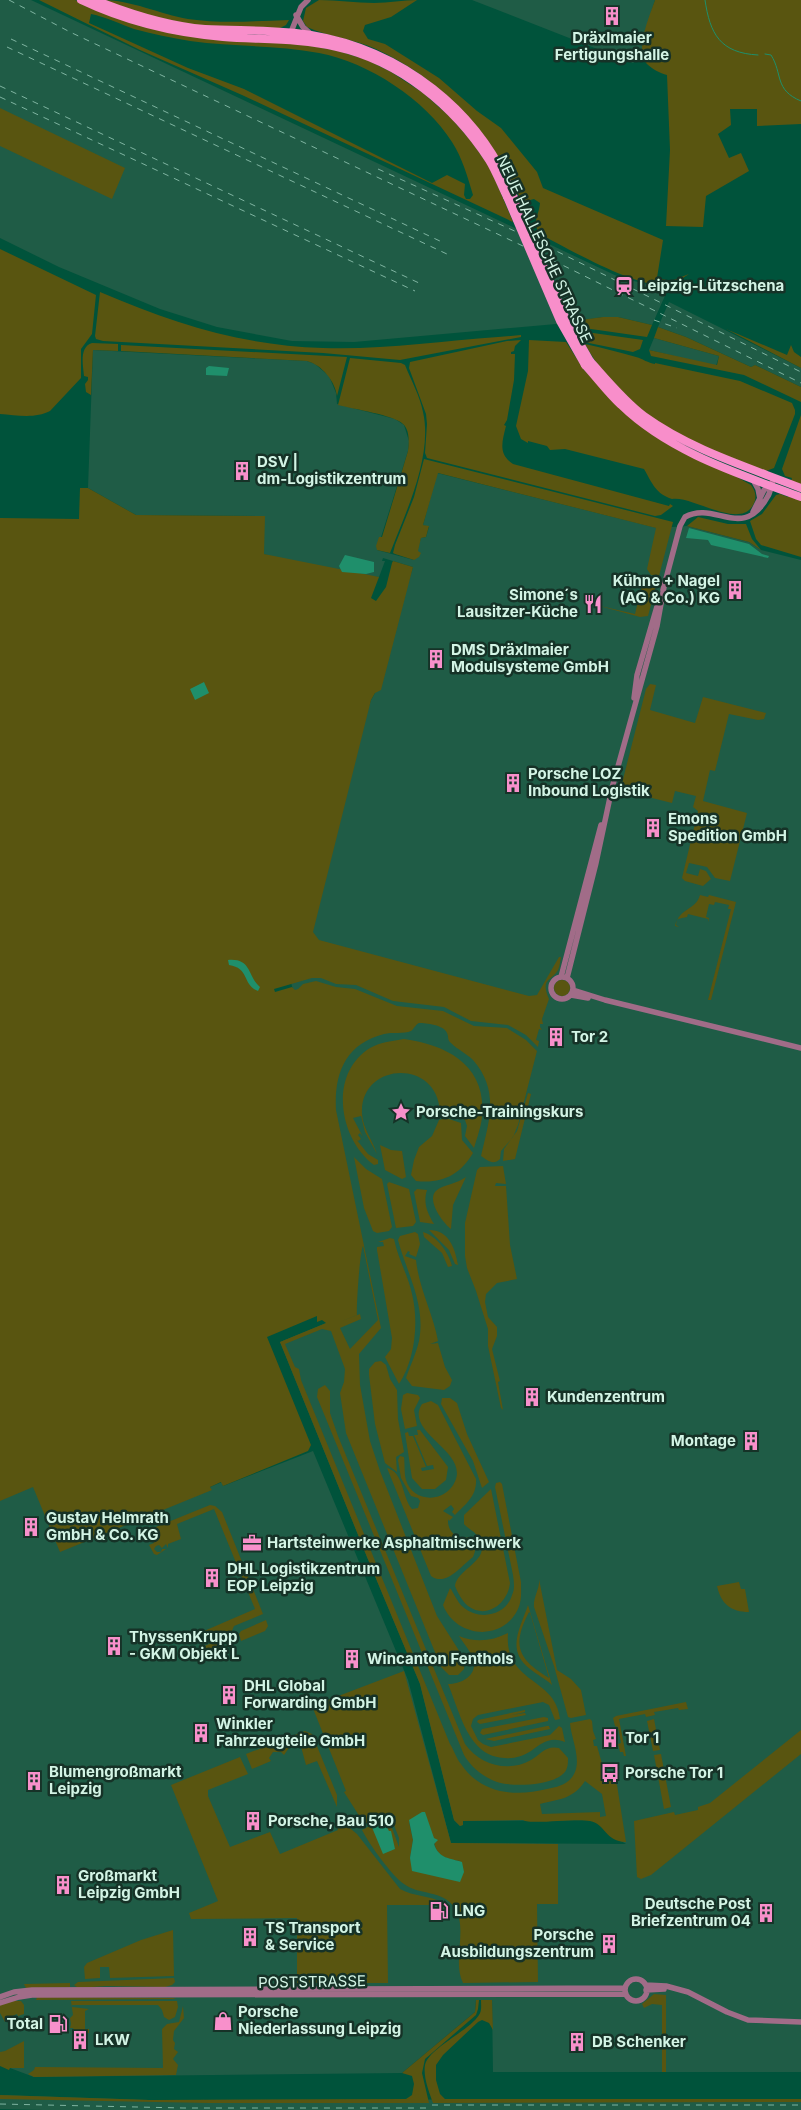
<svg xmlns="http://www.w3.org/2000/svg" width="801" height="2110" font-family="Inter,sans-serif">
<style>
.built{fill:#1f5c46}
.green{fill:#595510;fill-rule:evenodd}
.water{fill:#1f8f6b}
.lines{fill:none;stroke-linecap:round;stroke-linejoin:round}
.stream{stroke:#1f8f6b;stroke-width:1}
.minor{stroke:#a16c88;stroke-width:5.5}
.major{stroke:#f88eca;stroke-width:8}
.rail{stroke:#7fb4a1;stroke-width:1;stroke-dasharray:6 6;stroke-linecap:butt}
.major-bridge{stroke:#f88eca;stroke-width:8}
.labels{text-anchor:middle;stroke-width:5;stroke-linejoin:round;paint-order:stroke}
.poi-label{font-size:15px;font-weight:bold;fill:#d3f4e5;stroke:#163227;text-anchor:start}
.street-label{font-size:15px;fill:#d3f4e5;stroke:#163227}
</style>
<rect width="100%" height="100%" fill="#00533b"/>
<!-- built -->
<path class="built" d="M0 0H31L621 278 668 289 652 325 618 317H603L556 324 354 342 292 341 217 327 160 309 59 267 0 238Z
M472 0H655L644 35 641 55 633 63Z
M669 302 801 368V387L755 365 751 367 686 337 658 327Z
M654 338 719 356 716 366 649 350Z
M93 350 307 361 315 364 329 376 336 393 337 404 395 419 404 425 409 441 408 451 377 550 414 560 421 538 426 537 429 527 423 525 437 473 657 528 687 526 749 542 761 550 801 560V2072H493L492 2000H476L475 2012 402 2073 34 2077 10 2068 0 2054V1448L211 1490 210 1487 222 1482 223 1486 313 1451 408 1680 451 1843 626 1844 613 1836 608 1820 463 1821V1825L460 1826 454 1820 420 1684 367 1557 280 1342 351 1313 311 1052 285 962 371 700 375 693 413 567 383 558 382 561H385L379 577 333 575 264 554V516L136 515 88 488Z
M0 2095 150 2100 801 2099V2110H43L0 2109Z"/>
<!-- green -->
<path class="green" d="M39 0H75L125 20 301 44 338 51 367 60 391 72 423 93 450 117 471 141 490 168 513 222 242 95 140 50ZM91 14C106 17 120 24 134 29 152 34 172 38 190 41 233 47 277 45 319 53 368 62 426 100 452 142 462 157 468 178 473 195L470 199H466L464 195 465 184 447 175 432 183 244 89 188 68 89 23Z
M102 0C131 0 160 14 188 19 222 24 255 21 289 20L286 25 278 29 203 26 179 22 146 15Z
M319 0C337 0 356 3 374 3 389 3 403 0 417 0L391 17 365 25 363 31 368 39 385 44 439 78 477 111 501 128 537 172 543 188 663 240 657 278 671 281 689 274C684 277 678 282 672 284 645 294 566 247 539 234 532 220 539 216 540 203L534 199 522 202C491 134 445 81 376 49 354 39 329 37 307 27L303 21 306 8Z
M655 0H801V124L757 126V109H730L731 125 718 134 729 158 741 153 749 171 706 196 703 227 666 226 670 150 667 75C660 73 652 69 647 64 634 51 650 15 655 0Z
M0 108 125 168 112 199 0 146Z
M0 249 96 295 92 334 81 349V378L50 411C35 419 16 415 0 414Z
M100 292C175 324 240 345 323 348 381 350 440 341 498 337L521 335V337L400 360 323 353 103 341 96 339 95 336Z
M603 317H618L652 325 647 337 577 327 573 321Z
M658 327 686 337 751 367 755 365 801 387V402L744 375 651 356 649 350 717 365 719 356 654 338Z
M726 329 787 355 791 345 794 352 801 357V368Z
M586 332 643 340 640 349 633 352 584 342 581 335Z
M521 340 515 346 514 351 511 352V354H515L514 380 507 420 504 425 506 426C502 442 498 454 513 464L669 506 670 504 673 506 661 515 655 516 427 458 425 453 427 424 426 414 409 368 410 362 507 341Z
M529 340 566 342 584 370 632 418 751 485C755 490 757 497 754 503 742 532 692 495 672 499 656 494 652 483 644 469L565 449 550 450 547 446 528 441V443L521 439 516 426 528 371Z
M92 343 118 344V351L93 350 91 395 86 392 85 384 88 380V377L84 376C83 365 79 347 92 343Z
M585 344C603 348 619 352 636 357 643 359 648 363 655 364V363L740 381 792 403 795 410V414L774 468 766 471C740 461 712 453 687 440 645 419 608 386 585 344Z
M121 345 347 357 337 396C335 381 322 365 307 361L121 351Z
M350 358 401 363 405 365C411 380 420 396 423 412 433 456 406 512 390 553L377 550 376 546 379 537H382L408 451C409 443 410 430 403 424 394 415 353 409 338 405Z
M801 415V485L791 481 792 478 785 476 782 469Z
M424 459 673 522 659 576 651 575 647 569 656 528 438 473 423 525 429 526 426 537 421 538 418 551 421 553 419 557 414 560 395 554 393 553 395 545 414 497Z
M80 488H88L136 515 265 516 264 554 379 577 371 598 376 601 386 587 392 563 393 561 413 567 381 690 375 693 371 700 313 932 319 940 529 996 537 995 559 957H561C560 961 560 966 558 970 551 982 540 978 549 999L542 1019 543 1024H540V1027L542 1030 539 1029 536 1040 539 1041 538 1047 526 1035 508 1025 471 1021 444 1007 393 1001 356 985 336 984 321 978H312L274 989 275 992 292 987 295 990 298 989 303 984 316 981 336 987 355 989 397 1006 443 1011 474 1026 507 1028 526 1040 537 1051 518 1125 513 1137 501 1151 500 1159C493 1166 487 1160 481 1156 489 1121 500 1091 473 1060 466 1053 458 1050 451 1043 447 1040 449 1037 447 1033 444 1025 426 1023 419 1023 415 1025 414 1029 411 1031 404 1034 392 1032 384 1034 345 1044 334 1074 336 1110L381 1328 359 1354 360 1385 370 1441 380 1471 437 1616 465 1660 464 1669 458 1675H449L441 1667 346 1433 340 1393 344 1382 345 1369 331 1331 322 1329 285 1344 295 1367 299 1369 301 1380 450 1744C454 1750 456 1758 461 1764 481 1794 515 1797 547 1789 558 1787 570 1784 575 1772 581 1757 571 1738 570 1723L590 1719 592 1721 593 1731 596 1739 593 1740 594 1746H597L603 1767 601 1768V1772H604L617 1785 626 1842C604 1841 606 1824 590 1821 575 1818 531 1825 523 1820L463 1821V1825L460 1826 454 1820 420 1684 367 1557 280 1342 326 1323 322 1320 317 1322V1316L267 1337 311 1445 308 1451 223 1486 221 1482 210 1487 212 1490 60 1552 33 1487 0 1501V518L79 519ZM363 1246 378 1320 350 1349 340 1328 361 1319 360 1314 339 1322 357 1315C356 1308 360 1250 363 1246ZM585 1781 602 1794 606 1816 600 1817V1812L542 1814 540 1804C560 1799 573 1799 585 1781Z
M780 494 788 497 789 495 801 499V557L761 545 756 539 750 521 762 514 776 495Z
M698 517 728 524H746L752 539 761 550 749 542 687 526Z
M650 580 657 582 648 616 640 617 596 605 635 614 642 585Z
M650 684 656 685 650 710 695 723 703 697 766 713 764 719 758 720 729 714 715 771 710 770 703 801 747 813 730 881 715 878 707 867 689 863 686 873 698 876 700 869 706 871 711 879 703 886 685 881 682 878 698 811 693 807 696 796 675 791 672 803 648 797 649 792 630 787 627 797 619 795 646 689Z
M700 895 708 897 709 895 736 902 711 1000H708L731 909H728L729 905 715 902 714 905 709 904 706 917 709 918 708 922V919L688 914 687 917 677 919 676 925 679 927 675 926C679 908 696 910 700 895Z
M554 988a8 8 0 1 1 16 0a8 8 0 1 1-16 0Z
M404 1039C448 1045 487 1066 482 1117 481 1127 477 1138 474 1148L465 1136 467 1126 465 1120C457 1114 448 1117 440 1111 436 1057 359 1063 362 1114 363 1129 373 1141 377 1154L365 1132 361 1116 353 1118 363 1137 360 1133 358 1135 361 1139 358 1141 356 1139 368 1154 378 1160V1164L374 1165C339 1139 328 1074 370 1048 381 1042 392 1041 404 1039Z
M528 1093 531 1094 515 1159 503 1161 504 1149 517 1131Z
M446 1118 461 1123 462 1140 473 1153C460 1175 442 1184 416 1181L411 1175 414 1160 419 1147 432 1136 439 1120Z
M380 1145 391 1150 402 1151 406 1177 402 1179 385 1170Z
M354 1157 366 1169 382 1179 392 1227 389 1231 377 1233 373 1231 364 1208Z
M503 1166 506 1184 496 1183 495 1186H506L510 1245 517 1279 497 1283 486 1294 485 1302 488 1317 497 1327V1336L492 1349 500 1381 498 1382 503 1410 501 1408 488 1346V1329L476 1291 467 1268 465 1256V1223L477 1170 480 1167Z
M466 1177 453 1205 451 1229C443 1223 425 1199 437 1190 443 1185 457 1184 466 1177Z
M389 1182 409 1189 416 1222 413 1226 396 1228 387 1184Z
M417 1189 427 1190C423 1203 427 1212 434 1224L420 1222 414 1192Z
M429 1230C449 1230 455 1248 458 1265L455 1264 449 1250Z
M415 1232 418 1234 420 1244 416 1257 409 1254 410 1252 408 1251 405 1256 416 1260C419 1289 433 1313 438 1341L430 1344 438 1343 445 1367 452 1380 450 1386 444 1390 412 1386 406 1378C410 1366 416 1354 419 1341 426 1304 407 1274 398 1240L400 1236Z
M423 1232C437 1236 449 1253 452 1266L448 1267 442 1253 424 1237Z
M390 1238 394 1239C398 1259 408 1275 412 1294 419 1322 415 1360 399 1384L385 1357 391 1349 392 1338 377 1250V1247L384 1246 383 1242H378Z
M381 1361 386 1365 390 1379 397 1390 398 1419 404 1452 396 1457 397 1472 385 1463 375 1424 369 1375V1369L375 1362Z
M325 1385 330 1391V1413L338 1436 465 1744C480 1765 508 1773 531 1760 541 1754 546 1745 559 1748L568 1758C568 1763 568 1769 564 1773 552 1786 512 1787 497 1782 483 1777 471 1767 464 1755L317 1397 318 1389Z
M407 1393 418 1395 420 1398 414 1410 417 1426 405 1429 401 1409 403 1395Z
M442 1398H450L457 1403 467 1434 489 1482 482 1488 473 1461 441 1404Z
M431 1401 438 1405 476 1479C477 1496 466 1504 455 1515L452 1512 454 1509 451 1505 443 1511 453 1517 449 1521 448 1519C447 1538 466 1537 468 1550L467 1544 459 1539 470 1537C477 1543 476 1550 473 1557 461 1566 446 1587 431 1576L387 1468C404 1472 402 1498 412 1509L418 1508 420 1501 418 1498 411 1496 401 1478 398 1460 400 1456 404 1457C405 1465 404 1473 406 1480 412 1500 437 1503 450 1489 480 1454 402 1435 422 1404Z
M417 1430H420L448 1467 446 1480 435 1489H422L412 1478 405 1433 408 1432 409 1436H413L426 1467 421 1468 422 1471 434 1469 433 1465 427 1466 414 1435H418Z
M500 1482 502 1484 521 1582C521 1592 522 1600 518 1609 502 1643 455 1637 443 1605L450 1588C454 1593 457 1602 463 1607 479 1621 506 1616 512 1595 515 1589 514 1582 513 1575L495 1487 496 1483Z
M491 1489 510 1583C508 1603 487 1620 468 1606 462 1601 458 1593 455 1586 457 1568 494 1560 478 1537 475 1531 468 1529 464 1524V1515Z
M210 1505 215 1506 222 1512 263 1614 234 1626 231 1633 235 1643 228 1646 221 1633 197 1642 184 1644 183 1643 205 1634 204 1631 255 1609 214 1509 177 1524 181 1539 168 1544V1548L166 1544 162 1548 159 1545 156 1546 154 1549 157 1552H161L162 1549H166L157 1555 154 1554 149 1545 154 1543 149 1531H146Z
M539 1579 557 1670 571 1679 581 1690 586 1715 571 1718 568 1717 554 1666 534 1607C533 1597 540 1589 539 1579Z
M739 1582 741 1589H745L749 1612C731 1612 721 1604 717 1586Z
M528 1605 552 1685C545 1678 537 1675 530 1669 505 1650 521 1627 528 1605ZM529 1612 530 1613 549 1678C517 1659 512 1645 529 1612Z
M266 1620 268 1626 265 1631 241 1641 239 1634 241 1631Z
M508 1633C504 1684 556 1677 560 1719L555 1720 549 1705 543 1702 478 1715 473 1719 471 1726 478 1740 483 1744 491 1747 550 1735 559 1726 562 1728 565 1742C550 1736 542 1743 531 1751 523 1756 514 1759 505 1758 468 1757 460 1712 448 1684 463 1684 480 1674 472 1656 469 1649 463 1643 459 1636 476 1643 492 1641 508 1633Z
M212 1643 218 1644 221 1649 194 1660 189 1657 188 1655 197 1649Z
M404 1671 451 1843 558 1844V1904H537L538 1982 463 1983C452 1962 468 1929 455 1908 442 1889 420 1896 404 1884 392 1876 369 1844 362 1830L383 1819 389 1820 399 1847V1838L392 1820 396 1816H384L360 1826 358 1814 344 1792 346 1791 312 1706ZM409 1822 434 1838C434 1856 446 1859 461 1861L410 1858 413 1840Z
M686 1702 688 1709 679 1710 678 1708 654 1712 655 1715 646 1717 645 1714 619 1719 626 1756H624L623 1752H620L618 1744 621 1743 618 1727 615 1726 613 1718 616 1716Z
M525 1710V1712L512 1715 525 1713 526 1715 480 1724 477 1722 478 1720Z
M544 1717 548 1718V1721L483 1735 480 1733 482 1729Z
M654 1719 660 1750 653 1751 647 1721Z
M547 1726H549L550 1729 494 1741 485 1739Z
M801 1730V1754L651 1875 641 1879 637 1877 634 1821 674 1812 675 1815 698 1810V1807L710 1803Z
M305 1731 312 1734 337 1795V1807L317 1761 306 1765 300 1743 291 1745 284 1755 281 1752H273L269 1758 271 1761 252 1769 246 1754Z
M661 1754 671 1807 664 1809 654 1755Z
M240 1757 248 1774 208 1790V1796L230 1847 270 1832 280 1854 338 1830 336 1822 340 1820 357 1834 400 1889C414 1897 430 1895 443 1903L441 1907 439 1905H387L388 1983H297V1918L191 1919 189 1913 218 1901 171 1785Z
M173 1930 174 1976 110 1978 109 1967H100V1978L85 1979 84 1967 87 1963 141 1940Z
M174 1978 175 1982 172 1985 165 1987 106 1986 78 1988 74 1985 78 1982Z
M70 1983V1987L26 1988 24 1984Z
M654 1994 666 1995V2072H662V2005L652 2004 644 2008 642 2004Z
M37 1997 173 1998 176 1999 36 2000Z
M476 2000H479L478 2009 476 2015 425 2059 422 2073 429 2103H208L0 2099V2095L150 2100 406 2099 412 2095 414 2084 412 2076 402 2073 475 2012Z
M481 2000H492L493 2030 489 2023 482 2020 478 2022 443 2055 436 2065V2080L440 2094 445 2099H801V2102L433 2103C429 2092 423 2077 425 2065 429 2048 469 2031 479 2015 482 2011 481 2005 481 2000Z
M14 2001H21L24 2005V2014L18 2016 17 2014 5 2019V2022L0 2013V2005Z
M71 2001H177L178 2007 175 2017 169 2020 164 2017 162 2010 158 2005H72V2007L89 2009 85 2011V2029H89V2033L75 2032 73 2028H70L71 2024 70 2018 73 2015Z
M183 2006 184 2018 174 2031 173 2040 175 2043 174 2049 178 2052 173 2059 178 2065 176 2075 34 2077 28 2074 34 2070 35 2067 163 2068 162 2029 167 2024 179 2022Z
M24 2041V2068H10L9 2070 0 2066V2052L5 2051Z"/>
<!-- water -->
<path class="water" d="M209 366 229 368 227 376 206 375V368Z
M689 528 749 544 762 554 769 556 768 558 711 545 708 540 686 538Z
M345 555 374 562V572L366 574 342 572 339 566Z
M204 682 209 693 195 700 190 689Z
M228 960C252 958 247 976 260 987L258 991C242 985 250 968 229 965Z
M422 1812H425L434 1838 438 1840 434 1844C439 1859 450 1858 462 1862L464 1872 460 1882 412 1871 410 1858 413 1840 409 1820Z
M383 1820 389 1831H391L395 1849 383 1854 371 1825Z"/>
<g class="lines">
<!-- stream -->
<path class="stream" d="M705 0C710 34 720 53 758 55
M765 54 771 55C783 74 774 90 801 101"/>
<!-- minor -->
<path class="minor" d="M296 15 303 27 312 35
M291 32 301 7 308 0
M752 478 758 489 760 499
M753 512 764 490 771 485
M663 590 680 526 685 517C715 500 743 542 768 496 771 491 771 484 774 478
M634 698 637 675 658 603
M561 977 601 825
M551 988a11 11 0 1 1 22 0a11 11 0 1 1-22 0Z
M567 978 596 863 612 788 657 626 664 587
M573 990 605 1000 801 1048
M571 995 588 998
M625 1990a11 11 0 1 1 22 0a11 11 0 1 1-22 0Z
M646 1985 666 1986 688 1992 727 2012 748 2020 801 2022
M646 1990 664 1989
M0 1997 14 1992 32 1990 625 1988
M0 2003 19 1997 32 1995 626 1994"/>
<!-- major -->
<path class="major" d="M81 0C125 21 174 33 223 37 261 40 299 38 337 47 400 61 454 106 489 160 496 171 501 185 507 197
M95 0C130 14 167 26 205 29 240 31 276 29 311 35 401 50 479 110 513 195
M590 361C607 380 624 401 644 416 691 450 748 467 801 488
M585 365C597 378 608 393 621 405 669 452 739 474 801 497"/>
<!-- rail -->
<path class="rail" d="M9 0 70 32 525 247
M11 39 442 242
M7 47 449 255
M0 86 419 283
M0 97 415 291
M378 169 519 233
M536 241 801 372
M542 255 801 383
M654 320 677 328
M0 2104 183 2108H431
M432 2105H801"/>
<!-- major-bridge -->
<path class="major-bridge" d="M513 195 566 319 590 361
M507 197 560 321 585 365"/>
</g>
<!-- icons -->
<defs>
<g id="building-bare" transform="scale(1.5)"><path d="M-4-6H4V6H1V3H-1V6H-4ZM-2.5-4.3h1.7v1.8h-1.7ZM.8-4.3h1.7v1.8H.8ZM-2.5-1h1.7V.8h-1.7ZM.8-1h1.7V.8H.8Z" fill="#f890cb" stroke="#163227" stroke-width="2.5" paint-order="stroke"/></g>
<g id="station-bare" transform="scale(1.5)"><path d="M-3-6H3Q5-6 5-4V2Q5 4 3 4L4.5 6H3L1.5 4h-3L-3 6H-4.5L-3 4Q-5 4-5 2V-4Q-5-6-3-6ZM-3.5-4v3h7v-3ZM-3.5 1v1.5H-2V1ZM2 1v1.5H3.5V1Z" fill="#f890cb" stroke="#163227" stroke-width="2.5" paint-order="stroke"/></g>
<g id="restaurant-bare" transform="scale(1.5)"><path d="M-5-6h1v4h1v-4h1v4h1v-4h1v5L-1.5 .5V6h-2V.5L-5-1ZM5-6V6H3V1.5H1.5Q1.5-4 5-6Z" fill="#f890cb" stroke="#163227" stroke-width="2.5" paint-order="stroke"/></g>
<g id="sight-bare" transform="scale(1.5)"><path d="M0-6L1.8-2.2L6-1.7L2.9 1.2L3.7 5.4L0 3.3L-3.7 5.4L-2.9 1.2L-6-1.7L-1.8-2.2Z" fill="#f890cb" stroke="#163227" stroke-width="2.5" paint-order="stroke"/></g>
<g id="office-bare" transform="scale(1.5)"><path d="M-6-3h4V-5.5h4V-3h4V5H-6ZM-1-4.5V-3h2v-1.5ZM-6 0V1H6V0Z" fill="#f890cb" stroke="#163227" stroke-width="2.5" paint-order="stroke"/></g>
<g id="bus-bare" transform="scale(1.5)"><path d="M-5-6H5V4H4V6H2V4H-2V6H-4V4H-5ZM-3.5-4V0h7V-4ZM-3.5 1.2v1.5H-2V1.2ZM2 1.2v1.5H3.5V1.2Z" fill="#f890cb" stroke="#163227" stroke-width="2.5" paint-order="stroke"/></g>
<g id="fuel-bare" transform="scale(1.5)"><path d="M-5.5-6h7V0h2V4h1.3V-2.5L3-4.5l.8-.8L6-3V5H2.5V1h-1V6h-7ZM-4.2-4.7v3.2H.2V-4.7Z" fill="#f890cb" stroke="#163227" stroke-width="2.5" paint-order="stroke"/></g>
<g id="shop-bare" transform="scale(1.5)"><path d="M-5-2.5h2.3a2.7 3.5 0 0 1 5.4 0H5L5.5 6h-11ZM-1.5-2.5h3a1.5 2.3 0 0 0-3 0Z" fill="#f890cb" stroke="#163227" stroke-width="2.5" paint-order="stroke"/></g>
</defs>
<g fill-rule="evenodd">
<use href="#building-bare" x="612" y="16"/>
<use href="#station-bare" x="624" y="286"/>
<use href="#building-bare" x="242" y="471"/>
<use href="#building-bare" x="735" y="590"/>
<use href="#restaurant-bare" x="593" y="604"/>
<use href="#building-bare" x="436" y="659"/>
<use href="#building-bare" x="513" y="783"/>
<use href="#building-bare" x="653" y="828"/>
<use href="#building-bare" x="556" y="1037"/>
<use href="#sight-bare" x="401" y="1112"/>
<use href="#building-bare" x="532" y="1397"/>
<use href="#building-bare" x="751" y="1441"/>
<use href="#building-bare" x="31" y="1527"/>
<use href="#office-bare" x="252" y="1543"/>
<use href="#building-bare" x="212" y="1578"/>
<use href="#building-bare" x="114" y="1646"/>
<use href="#building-bare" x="352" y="1659"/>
<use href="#building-bare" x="229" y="1695"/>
<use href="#building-bare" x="201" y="1733"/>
<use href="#building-bare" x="610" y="1738"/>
<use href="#bus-bare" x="610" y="1773"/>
<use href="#building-bare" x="34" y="1781"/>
<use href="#building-bare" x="253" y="1821"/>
<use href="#building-bare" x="63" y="1885"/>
<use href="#fuel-bare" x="439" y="1911"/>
<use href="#building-bare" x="766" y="1913"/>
<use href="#building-bare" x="250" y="1937"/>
<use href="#building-bare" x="609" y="1944"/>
<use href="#shop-bare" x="223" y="2021"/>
<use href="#fuel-bare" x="58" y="2024"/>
<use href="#building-bare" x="80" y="2040"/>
<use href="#building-bare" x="577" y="2042"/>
</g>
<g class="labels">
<!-- poi labels -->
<g class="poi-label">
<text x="612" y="43" text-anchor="middle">Dräxlmaier<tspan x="612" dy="17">Fertigungshalle</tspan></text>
<text x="639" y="291">Leipzig-Lützschena</text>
<text x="257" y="467">DSV |<tspan x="257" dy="17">dm-Logistikzentrum</tspan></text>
<text x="720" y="586" text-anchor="end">Kühne + Nagel<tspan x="720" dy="17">(AG &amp; Co.) KG</tspan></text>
<text x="578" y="600" text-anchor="end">Simone´s<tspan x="578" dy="17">Lausitzer-Küche</tspan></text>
<text x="451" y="655">DMS Dräxlmaier<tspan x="451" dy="17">Modulsysteme GmbH</tspan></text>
<text x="528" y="779">Porsche LOZ<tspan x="528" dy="17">Inbound Logistik</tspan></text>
<text x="668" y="824">Emons<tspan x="668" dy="17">Spedition GmbH</tspan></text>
<text x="571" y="1042">Tor 2</text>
<text x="416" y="1117">Porsche-Trainingskurs</text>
<text x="547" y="1402">Kundenzentrum</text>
<text x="736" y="1446" text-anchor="end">Montage</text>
<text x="46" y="1523">Gustav Helmrath<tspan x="46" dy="17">GmbH &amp; Co. KG</tspan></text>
<text x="267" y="1548">Hartsteinwerke Asphaltmischwerk</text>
<text x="227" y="1574">DHL Logistikzentrum<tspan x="227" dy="17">EOP Leipzig</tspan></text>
<text x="129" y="1642">ThyssenKrupp<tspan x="129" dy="17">- GKM Objekt L</tspan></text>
<text x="367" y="1664">Wincanton Fenthols</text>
<text x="244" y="1691">DHL Global<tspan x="244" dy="17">Forwarding GmbH</tspan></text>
<text x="216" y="1729">Winkler<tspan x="216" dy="17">Fahrzeugteile GmbH</tspan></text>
<text x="625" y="1743">Tor 1</text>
<text x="49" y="1777">Blumengroßmarkt<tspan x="49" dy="17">Leipzig</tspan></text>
<text x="625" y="1778">Porsche Tor 1</text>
<text x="268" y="1826">Porsche, Bau 510</text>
<text x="78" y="1881">Großmarkt<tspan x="78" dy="17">Leipzig GmbH</tspan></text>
<text x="751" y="1909" text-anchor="end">Deutsche Post<tspan x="751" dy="17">Briefzentrum 04</tspan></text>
<text x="454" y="1916">LNG</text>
<text x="265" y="1933">TS Transport<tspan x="265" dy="17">&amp; Service</tspan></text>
<text x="594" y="1940" text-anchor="end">Porsche<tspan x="594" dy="17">Ausbildungszentrum</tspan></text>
<text x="238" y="2017">Porsche<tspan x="238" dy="17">Niederlassung Leipzig</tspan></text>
<text x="43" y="2029" text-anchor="end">Total</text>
<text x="95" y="2045">LKW</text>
<text x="592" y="2047">DB Schenker</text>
</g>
<!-- street labels -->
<g class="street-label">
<text transform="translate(544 249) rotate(65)" y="5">NEUE HALLESCHE STRASSE</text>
<text transform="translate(312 1982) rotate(-1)" y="5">POSTSTRASSE</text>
</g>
</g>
</svg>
